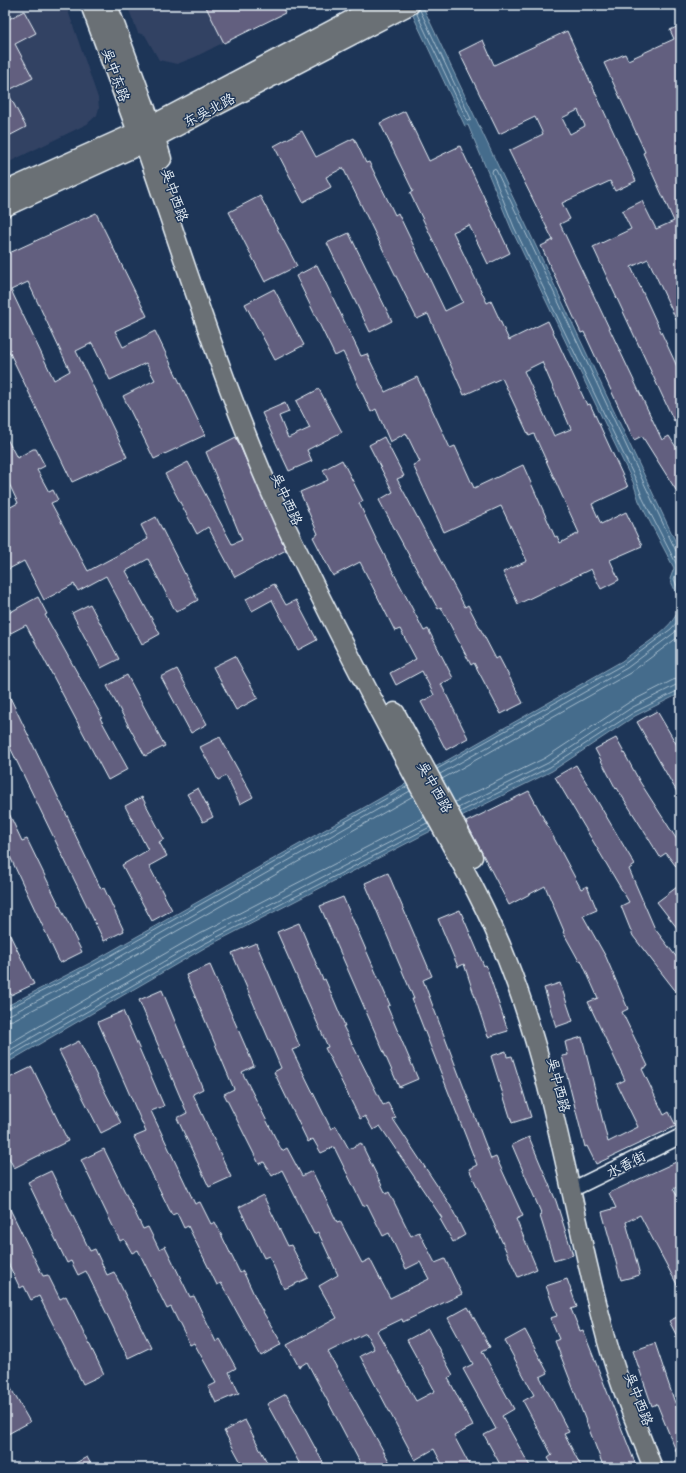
<svg xmlns="http://www.w3.org/2000/svg" width="686" height="1473" font-family="'Indie Flower','LXGW WenKai TC',sans-serif">
<style>
.built{fill:#324263}
.water{fill:#446c8c;stroke:#86a1b7}
.lines{fill:none;stroke-linecap:round;stroke-linejoin:round}
.shore{stroke:#a6bccd;stroke-width:1}
.building{fill:#625f7f;stroke:#e8f1f8;fill-rule:evenodd}
.minor-casing{stroke:#e8f1f8;stroke-width:17}
.major-casing{stroke:#e8f1f8;stroke-width:21}
.minor{stroke:#1d3557;stroke-width:14}
.major{stroke:#6a7074;stroke-width:18}
.labels{text-anchor:middle;stroke-width:3;stroke-linejoin:round;paint-order:stroke}
.street-label{font-size:14px;fill:#e8f1f8;stroke:#1d3557}
</style>
<rect width="100%" height="100%" fill="#1d3557"/>
<filter id="ink" filterUnits="userSpaceOnUse"><feTurbulence type="fractalNoise" baseFrequency=".025" numOctaves="2"/><feDisplacementMap in="SourceGraphic" scale="8" xChannelSelector="R" yChannelSelector="G"/><feConvolveMatrix kernelMatrix="1 2 1 2 8 2 1 2 1" color-interpolation-filters="sRGB"/></filter>
<g filter="url(#ink)">
<!-- built -->
<path class="built" d="M5 5H66L98 98 99 108 97 115 87 124 5 164Z
M127 5H295V6L195 57 177 64 159 60 145 35 138 33Z"/>
<!-- water -->
<path class="water" d="M408 5H422L681 553V693L635 716 552 771 421 836 206 947 5 1064V1007L92 962 622 661C637 649 675 628 678 609 680 598 674 589 670 579L674 568 639 501 633 482 511 228 468 125 465 126Z"/>
<g class="lines">
<!-- shore -->
<path class="shore" d="M416 12 467 120 470 121 471 119 419 8
M681 554 676 551 496 170 493 169 492 172 514 227 636 480 643 499 678 567 674 579 681 595
M437 769 624 664 671 629 678 621 681 613
M440 774 627 668 674 633 681 625
M442 779 630 673 681 635
M455 802 545 758 628 703 673 680 681 678
M458 808 548 763 631 708 676 685 681 684
M460 812 550 767 633 713 681 689
M5 1010 94 965 408 786
M5 1015 11 1014 97 970 410 791
M5 1021 13 1020 100 975 413 796
M5 1046 199 934 425 817
M5 1053 201 940 427 823
M5 1059 204 944 430 827"/>
</g>
<!-- building -->
<path class="building" d="M205 5H281L285 13 224 43Z
M24 11 36 33 15 44 33 78 7 91 26 127 5 138V21Z
M681 25V330L648 259 631 267 681 375V417L674 421 593 247 631 229 622 211 642 201 656 229 674 221 643 153 645 152 604 63 625 54 628 60 674 39 670 30Z
M567 31 636 181 615 191 610 181 562 203 570 219 560 224 662 440 669 436 681 455V498L642 436 634 440 584 332 581 333 541 246 553 240 509 151 543 134 535 117 499 134 459 52 483 40 494 65ZM578 110 585 126 570 134 562 118Z
M405 111 429 161 460 146 510 253 488 264 469 225 453 232 487 303 491 301 509 340 548 321 587 405 590 404 628 487 592 504 601 524 626 512 642 546 610 560 619 580 601 589 591 569 518 604 503 572 527 561 501 506 444 532 413 465 420 462 406 433 390 442 376 409 371 412 343 352 335 356 296 276 317 265 361 356 367 354 385 392 417 377 450 448 455 446 474 488 523 465 555 537 557 536 560 543 579 533 534 434 529 436 502 378 464 395 428 314 417 319 343 168 326 177 331 187 303 202 274 146 302 131 316 157 354 138 366 163 369 162 395 215 398 213 445 311 463 302 410 193 413 191 380 123ZM542 362 571 429 554 436 524 371Z
M260 196 297 266 265 282 229 212Z
M96 213 147 316 115 331 123 347 155 331 205 435 154 459 123 396 155 380 146 363 110 380 92 343 76 351 127 457 72 482 5 343V255ZM28 282 70 371 54 380 11 290Z
M349 233 392 321 370 332 327 243Z
M274 289 304 345 275 360 245 304Z
M319 389 342 432 307 450 312 461 289 471 262 413 285 403 289 412 279 416 288 438 310 428 296 401Z
M5 435 17 458 33 449H36L45 466 37 470 49 492 53 490 58 500 51 503 88 571 148 539 141 525 156 517 198 600 176 612 148 559 126 571 160 634 142 644 106 576 78 591 74 584 44 600 24 561 5 571V510L18 503 5 475Z
M236 437 286 550 235 577 208 527 197 534 165 474 188 462 232 544 242 540 206 452Z
M384 437 404 476 397 479 465 607 468 605 496 659 499 657 523 703 501 714 474 663 471 665 441 607 438 609 379 500 393 492 369 445Z
M342 460 363 501 359 503 377 541 424 631 428 629 453 678 441 684 468 738 446 750 421 702 434 695 422 671 396 685 390 673 416 659 400 629 395 631 360 562 333 576 313 537 318 534 300 492 328 480 323 470Z
M274 584 286 605 296 600 317 640 298 650 272 600 252 611 246 599Z
M38 597 47 614 45 615 102 717 100 718 128 769 108 780 26 625 5 636V615Z
M90 604 119 659 101 668 72 613Z
M235 656 258 698 236 710 213 667Z
M177 669 207 724 191 733 161 677Z
M127 675 165 746 145 756 107 686Z
M5 687 72 826H71L101 889 104 888 124 931 104 941 5 737Z
M657 711 681 752V799L637 722Z
M220 737 253 797 240 804 226 776 218 780 200 747Z
M616 738 640 782 681 846V873L666 853 660 857 617 788 616 789 595 749Z
M576 765 635 865 629 869 655 929 681 963V998L633 936 621 906 629 902 555 777Z
M198 788 213 817 203 822 187 794Z
M529 791 581 889 587 886 597 910 583 916 606 957 628 1009 622 1012 648 1066 642 1069 664 1115 669 1112 676 1126 596 1164 587 1146 585 1147 562 1056 568 1055 565 1042 582 1037 608 1142 638 1127 617 1084 625 1080 588 1002 598 998 581 960 579 961 563 932 564 931 545 886 509 905 466 822Z
M142 797 164 839 159 842 167 856 149 866 172 910 152 921 122 865 148 850 125 806Z
M5 805 22 841 27 839 82 952 60 963 5 846Z
M388 873 432 976 423 980 491 1159 496 1157 523 1216 516 1219 537 1269 518 1277 469 1169 477 1165 412 999H414L365 883Z
M681 884V933L657 902Z
M343 897 390 1005 387 1006 418 1079 399 1087 320 906Z
M460 910 484 966 486 965 508 1031 488 1037 464 964 458 967 438 919Z
M299 923 323 980 325 979 345 1026H343L383 1105 388 1103 396 1118 393 1119 450 1205 465 1235 453 1242 440 1219 442 1218 380 1126 373 1130 365 1116 360 1119 325 1048 328 1047 277 932Z
M5 925 34 984 11 995 5 982Z
M256 943 300 1047 292 1050 331 1129 336 1126 349 1149 361 1143 386 1194 389 1192 411 1236 419 1232 435 1263 445 1259 462 1294 403 1322 402 1319 377 1331 416 1401 435 1391 407 1340 428 1329 453 1375 448 1378 473 1426 454 1436 471 1468H444L434 1449 415 1460 360 1356 374 1349 366 1333 328 1352 393 1468H363L307 1362 299 1367 287 1345 337 1318 319 1286 338 1275 318 1232 314 1234 282 1170 272 1176 264 1162 259 1164 224 1094 234 1089 186 975 210 965 254 1066 242 1072 282 1151 287 1148 302 1176 312 1171 337 1222 340 1221 362 1263 370 1259 390 1298 429 1279 420 1262 406 1269 389 1233 383 1236 367 1204 363 1206 334 1147 321 1153 313 1139 308 1142 274 1072 281 1068 232 953Z
M560 983 573 1021 556 1027 544 988Z
M162 990 203 1089 193 1094 231 1177 209 1187 177 1118 187 1113 139 1000Z
M123 1011 164 1106 151 1111 195 1204 200 1202 211 1224 215 1222 240 1273 243 1271 259 1305 282 1344 261 1356 221 1283 217 1285 188 1226 184 1228 177 1213 172 1215 134 1137 146 1132 98 1022Z
M79 1041 121 1123 101 1133 59 1051Z
M506 1051 507 1057 512 1056 531 1117 512 1123 491 1056Z
M32 1067 68 1141 14 1168 5 1150V1080Z
M529 1137 556 1201 573 1255 554 1261 540 1216 542 1215 512 1145Z
M104 1149 143 1229 148 1227 159 1249 165 1246 190 1297 194 1296 216 1342 220 1339 236 1368 229 1372 239 1393 216 1403 208 1387 216 1383 194 1343 190 1345 171 1307 167 1309 138 1250 132 1253 124 1239 120 1241 81 1160Z
M676 1162 681 1176V1185L673 1189 681 1202V1292L640 1215 626 1222 640 1275 621 1280 602 1212 616 1208 609 1193Z
M51 1171 90 1251 95 1249 107 1275 114 1272 151 1347 128 1358 86 1271 78 1275 71 1261 67 1263 28 1182Z
M263 1195 288 1246 291 1245 308 1278 284 1289 269 1256 264 1258 239 1207Z
M5 1199 43 1276 48 1275 60 1299 66 1296 104 1374 83 1384 39 1296 31 1300 24 1286 20 1288 5 1257Z
M567 1279 577 1307 571 1309 580 1331 583 1330 637 1468H604L555 1341 559 1339 550 1318 557 1316 546 1286Z
M468 1307 490 1347 482 1351 514 1409 502 1416 531 1468H502L484 1435 496 1429 463 1369 473 1364 448 1318Z
M681 1315V1344L669 1321Z
M525 1330 548 1373 540 1377 569 1432 564 1434 582 1468H554L548 1458 552 1455 523 1401 534 1395 505 1341Z
M655 1343 677 1409 681 1407V1463L657 1404 652 1406 633 1351Z
M5 1378 30 1422 8 1434 5 1428Z
M286 1394 326 1468H302L267 1404Z
M245 1420 270 1468H244L224 1431Z
M87 1457 93 1468H66Z"/>
<g class="lines">
<!-- minor casing -->
<g class="minor-casing">
<path id="minor" d="M571 1190 681 1136"/>
</g>
<!-- major casing -->
<g class="major-casing">
<path id="major" d="M90 5 137 132 144 143C190 276 231 412 292 539 330 618 371 697 413 775 445 836 482 895 507 960 554 1078 570 1204 603 1326 615 1375 635 1421 653 1468
M108 5 152 125 162 159
M5 191 152 125 379 5
M5 207 155 138 410 5
M395 712 473 857"/>
</g>
<!-- minor -->
<use href="#minor" class="minor"/>
<!-- major -->
<use href="#major" class="major"/>
</g>
</g>
<g class="labels">
<!-- street labels -->
<g class="street-label">
<text transform="translate(116 75) rotate(70)" y="5">吴中东路</text>
<text transform="translate(209 110) rotate(-28)" y="5">东吴北路</text>
<text transform="translate(175 195) rotate(71)" y="5">吴中西路</text>
<text transform="translate(287 499) rotate(66)" y="5">吴中西路</text>
<text transform="translate(435 787) rotate(61)" y="5">吴中西路</text>
<text transform="translate(559 1085) rotate(76)" y="5">吴中西路</text>
<text transform="translate(626 1164) rotate(-27)" y="5">水香街</text>
<text transform="translate(639 1399) rotate(69)" y="5">吴中西路</text>
</g>
</g>
<!-- margin -->
<rect width="686" height="1473" fill="none" stroke="#1d3557" stroke-width="20"/>
<rect x="10" y="10" width="666" height="1453" fill="none" stroke="#e8f1f8" stroke-width="1.5" filter="url(#ink)"/>
</svg>
